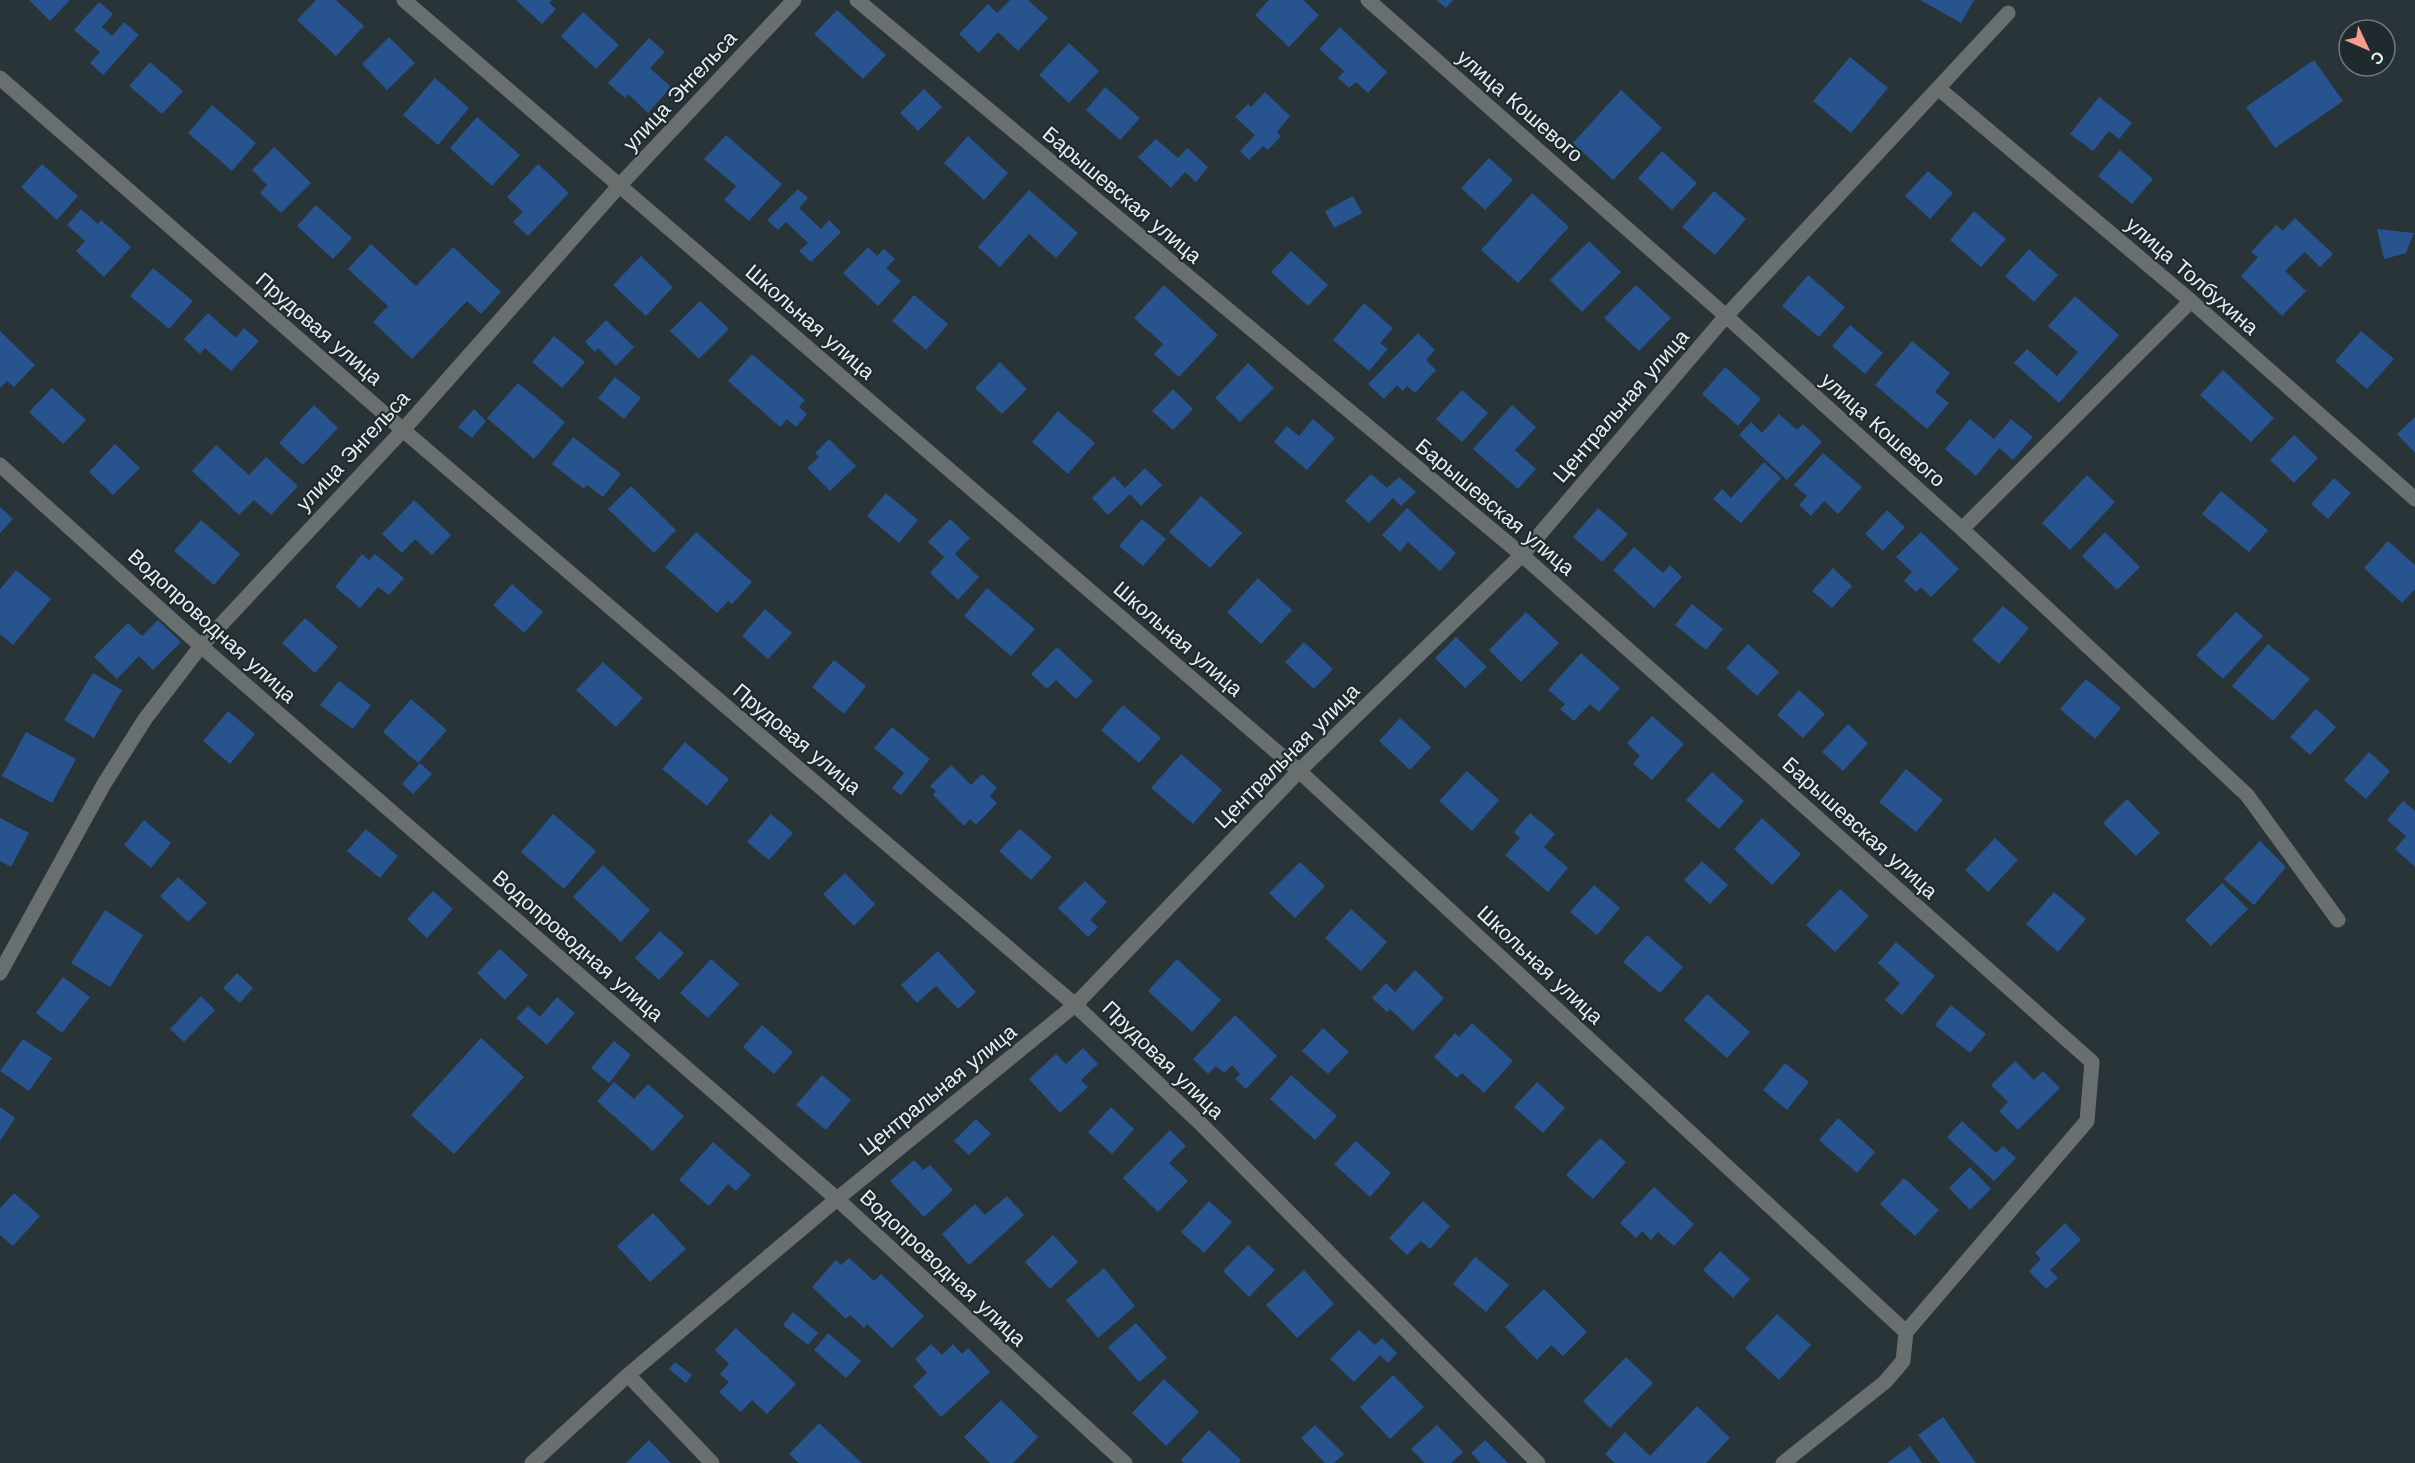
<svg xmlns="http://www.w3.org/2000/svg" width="2415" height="1463" font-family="'Work Sans',sans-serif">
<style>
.building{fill:#27538f}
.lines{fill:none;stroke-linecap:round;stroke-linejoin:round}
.minor{stroke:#686f6e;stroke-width:15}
.labels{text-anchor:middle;stroke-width:4.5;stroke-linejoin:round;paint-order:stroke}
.street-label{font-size:21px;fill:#e7eef1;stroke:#1f2a2e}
</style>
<rect width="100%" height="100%" fill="#293439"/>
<!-- building -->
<path class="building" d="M29 0H70L50 21Z
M316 0H336L364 26 336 56 297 20Z
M516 0H552L549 3 556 9 542 24Z
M1010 0H1028L1048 18 1018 51 998 32 979 53 959 34 988 4 997 13Z
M1269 0H1303L1319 15 1289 47 1255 15Z
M1436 0H1453L1446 8Z
M1920 0H1974L1961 23Z
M99 2 113 14 102 27 112 36 124 22 139 35 103 75 90 63 100 52 74 30Z
M837 10 886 55 863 79 814 34Z
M583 12 619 45 596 69 561 36Z
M1340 27 1387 72 1368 93 1356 82 1349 88 1338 78 1344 71 1319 49Z
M389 37 415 63 387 90 362 64Z
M649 38 665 52 650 68 671 87 648 113 628 94 625 98 608 83Z
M1069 43 1099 71 1069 103 1039 75Z
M1850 57 1888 88 1851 133 1813 101Z
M2314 60 2343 101 2275 148 2246 107Z
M150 62 183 91 162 114 129 86Z
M435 78 469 108 438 145 403 115Z
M1105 87 1140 118 1120 140 1086 110Z
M924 89 942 107 918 131 900 113Z
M1621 90 1662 128 1613 180 1573 143Z
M1265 92 1290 116 1277 132 1281 136 1268 150 1263 146 1249 160 1240 151 1255 135 1235 117 1248 104 1251 107Z
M2099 97 2132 123 2119 139 2109 131 2093 151 2070 134Z
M212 105 256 143 232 171 188 133Z
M477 117 520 155 492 186 450 148Z
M726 135 782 184 749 221 724 200 736 186 704 159Z
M968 136 1008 173 984 200 944 163Z
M1156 139 1178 158 1187 148 1208 167 1196 182 1185 172 1171 188 1138 157Z
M274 147 311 183 281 213 260 193 267 185 252 170Z
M2120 150 2153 179 2132 204 2098 176Z
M1662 151 1697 183 1672 210 1638 178Z
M1489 158 1513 180 1485 210 1461 188Z
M42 164 78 196 57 220 21 187Z
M538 164 569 193 528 236 513 222 523 212 507 197Z
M1928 171 1953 193 1930 219 1905 196Z
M798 189 808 198 799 208 821 229 829 220 841 232 811 262 799 251 808 243 786 222 778 230 767 220Z
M1029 190 1078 233 1056 258 1029 234 1000 267 978 247Z
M1714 191 1746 219 1715 255 1682 227Z
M1532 193 1569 227 1518 283 1481 250Z
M1353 196 1362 213 1334 228 1325 211Z
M316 205 352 238 333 259 297 226Z
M81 209 98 224 101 220 131 247 104 277 76 251 85 241 67 225Z
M1974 211 2006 239 1981 267 1950 240Z
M2295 218 2333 254 2320 267 2305 252 2285 271 2306 291 2282 316 2241 276 2258 257 2251 252 2276 225 2283 231Z
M2377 229 2414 233 2406 253 2384 259Z
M1589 241 1621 272 1582 312 1550 280Z
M371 244 416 286 453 247 501 292 481 314 467 301 412 359 373 322 388 306 348 269Z
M868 247 877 256 884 249 895 259 886 268 901 281 878 306 843 273Z
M2029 249 2058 275 2034 302 2005 276Z
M1291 251 1328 285 1308 306 1271 272Z
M641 256 673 287 646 316 613 285Z
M153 268 193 301 169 329 130 296Z
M1808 275 1845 307 1819 337 1782 306Z
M1164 285 1218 335 1179 377 1154 354 1163 344 1134 318Z
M1636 285 1671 318 1639 351 1604 318Z
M914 295 948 324 926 350 892 321Z
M2075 296 2119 335 2059 403 2014 363 2027 349 2057 376 2078 352 2048 326Z
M700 301 729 329 699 359 670 331Z
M1364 303 1393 328 1380 343 1388 349 1369 371 1333 340Z
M208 313 236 338 244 328 259 341 231 371 205 348 200 354 184 339Z
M606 320 634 347 616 366 598 348 595 352 585 342Z
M1850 325 1883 353 1865 374 1832 346Z
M0 331 35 365 14 387 7 381 0 388Z
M2361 331 2394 359 2367 389 2335 361Z
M1418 333 1435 350 1426 360 1436 370 1415 393 1407 386 1403 391 1397 385 1384 399 1368 384Z
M554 336 585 362 562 388 532 362Z
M1912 341 1950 373 1935 392 1949 403 1927 429 1875 385Z
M752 354 805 400 799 407 807 414 796 427 787 419 780 427 728 381Z
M1000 362 1027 389 1002 414 975 388Z
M1248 363 1274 388 1240 422 1215 398Z
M1725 367 1761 399 1738 426 1702 394Z
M2223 370 2274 418 2251 442 2200 395Z
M615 377 641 398 624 419 598 398Z
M518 383 565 422 534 459 487 418Z
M52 388 86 420 63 444 29 412Z
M1173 389 1193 409 1173 430 1152 411Z
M1462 390 1488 413 1462 442 1436 419Z
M314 405 338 428 303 465 279 443Z
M1512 405 1536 427 1515 450 1536 469 1518 489 1473 449Z
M474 409 486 421 472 438 458 427Z
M1058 411 1095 443 1068 474 1032 442Z
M1779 414 1797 430 1803 424 1822 442 1787 480 1739 435 1751 422 1762 433Z
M2415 417V453L2397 434Z
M1313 419 1335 438 1307 470 1274 442 1287 426 1299 436Z
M1970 419 1994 439 2011 419 2033 437 2013 460 1999 448 1976 476 1945 449Z
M2294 435 2318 458 2294 483 2270 460Z
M573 437 621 474 603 497 587 485 584 489 552 464Z
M829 439 856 466 830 491 807 468 819 457 815 453Z
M115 444 140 468 113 495 89 472Z
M216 445 249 475 266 457 298 486 271 515 254 500 239 515 192 471Z
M1823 453 1862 487 1838 514 1824 501 1811 516 1799 505 1807 496 1794 485Z
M1764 462 1781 478 1741 523 1713 499 1722 489 1731 498Z
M1145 468 1162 485 1141 506 1130 494 1108 515 1092 498 1114 476 1125 488Z
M1371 474 1387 488 1399 477 1416 492 1401 506 1393 498 1369 523 1345 501Z
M2087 475 2115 502 2070 550 2042 523Z
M2334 478 2351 493 2328 519 2311 504Z
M631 486 676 530 654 553 608 509Z
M2221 491 2268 530 2249 552 2202 514Z
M886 493 918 520 899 543 867 516Z
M1201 496 1242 533 1210 568 1169 532Z
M414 500 451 535 432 555 415 539 402 553 382 534Z
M0 507 13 519 0 533Z
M1407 508 1456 553 1440 571 1408 542 1400 552 1382 535Z
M1598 508 1628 534 1602 562 1573 537Z
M1887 510 1905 527 1883 551 1865 534Z
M950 519 970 538 955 554 979 577 958 600 930 573 944 557 928 542Z
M1142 519 1166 539 1143 566 1119 546Z
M201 520 240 554 214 585 174 551Z
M696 532 752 582 732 604 728 601 717 613 665 567Z
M1921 532 1959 569 1931 597 1921 587 1916 592 1904 581 1912 572 1896 557Z
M2105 532 2140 567 2117 590 2082 556Z
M2388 541 2415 565V589L2402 603 2364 568Z
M1634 547 1663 573 1670 565 1682 577 1654 608 1613 570Z
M362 554 369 560 375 554 404 578 389 595 378 587 360 608 335 587Z
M1833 568 1852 586 1832 608 1812 591Z
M16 570 51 599 13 645 0 634V589Z
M1258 578 1292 610 1261 644 1227 612Z
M512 584 543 612 524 633 493 605Z
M987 588 1035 629 1011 656 964 616Z
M1692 604 1723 629 1706 650 1675 625Z
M2003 606 2029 628 1999 664 1972 640Z
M765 609 792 633 768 659 742 636Z
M1526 612 1559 643 1521 682 1489 650Z
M2236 612 2263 636 2223 679 2196 655Z
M305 618 338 647 315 673 282 643Z
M158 620 181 642 153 670 139 656 117 679 94 657 128 623 142 636Z
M1456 637 1487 667 1465 688 1435 658Z
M1304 642 1333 669 1314 689 1285 662Z
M1748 644 1779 672 1757 696 1726 668Z
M2268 644 2310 679 2273 721 2232 686Z
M1057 647 1093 681 1076 699 1056 680 1047 689 1031 674Z
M1581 653 1620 688 1599 712 1590 704 1574 721 1560 709 1565 704 1548 690Z
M834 660 866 686 844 714 812 687Z
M603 662 643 698 616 727 576 690Z
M93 673 122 690 94 738 64 720Z
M2086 679 2121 708 2095 739 2060 709Z
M339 681 371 705 353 729 320 705Z
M1799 690 1825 714 1803 738 1777 715Z
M411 699 447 730 418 763 383 732Z
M1123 705 1161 738 1139 763 1101 730Z
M2316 709 2336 727 2310 755 2290 737Z
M228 711 255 734 230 764 203 741Z
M1652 716 1684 744 1652 780 1633 764 1640 756 1627 743Z
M1400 718 1431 747 1410 770 1379 741Z
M1848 724 1868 743 1843 771 1822 752Z
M892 727 930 759 901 795 892 788 904 773 874 748Z
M26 732 76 759 52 803 2 776Z
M685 742 729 779 707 806 662 769Z
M2369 752 2390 771 2366 799 2344 780Z
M1181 754 1222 790 1193 824 1151 788Z
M420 763 432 774 413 794 402 784Z
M951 765 971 785 982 774 997 788 990 796 997 803 976 825 970 819 964 826 933 795 936 791 930 786Z
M1906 769 1943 800 1916 832 1879 802Z
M1467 771 1499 800 1472 831 1439 801Z
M1712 772 1744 801 1719 829 1686 800Z
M2127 799 2160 833 2136 856 2103 823Z
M2403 801 2415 811V867L2395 849 2406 836 2387 820Z
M1530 813 1555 834 1544 847 1568 868 1548 892 1505 855 1520 838 1514 832Z
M553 814 596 851 564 889 521 852Z
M771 814 793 833 769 860 747 842Z
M0 818 29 833 11 867 0 861Z
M1762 818 1801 854 1772 885 1734 849Z
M144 820 171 843 151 868 124 845Z
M366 829 398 856 380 878 347 851Z
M1020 829 1052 857 1031 880 999 851Z
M1995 838 2018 860 1988 892 1965 870Z
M2260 841 2286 867 2254 905 2224 879Z
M1702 861 1728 885 1710 904 1684 880Z
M1300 862 1325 886 1295 918 1269 893Z
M603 865 650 910 621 942 573 897Z
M845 873 875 904 854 926 823 894Z
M178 877 207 903 188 922 160 896Z
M1085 881 1107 902 1090 920 1098 927 1088 937 1058 908Z
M2222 883 2248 909 2211 946 2185 920Z
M1594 885 1620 908 1597 935 1570 912Z
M1840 889 1869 916 1835 952 1806 925Z
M433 891 453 909 427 938 407 919Z
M2054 892 2086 919 2058 952 2026 924Z
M1351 909 1387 942 1361 971 1325 938Z
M105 910 143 935 110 987 71 963Z
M660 931 684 953 659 980 635 958Z
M1647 935 1683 967 1660 993 1623 962Z
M1896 942 1935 976 1902 1015 1885 1000 1900 983 1878 963Z
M500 949 528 975 505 1000 477 973Z
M938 951 976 992 958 1009 936 986 917 1003 901 985Z
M711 959 739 984 708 1018 680 993Z
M1177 959 1221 1000 1192 1032 1148 991Z
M1415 970 1444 998 1413 1031 1390 1009 1387 1012 1372 998 1386 983 1395 992Z
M237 973 253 988 240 1003 223 988Z
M63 977 90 997 62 1033 36 1013Z
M1707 994 1750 1032 1727 1058 1684 1020Z
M201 996 215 1010 184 1042 170 1029Z
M557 997 575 1013 547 1045 516 1018 528 1006 540 1017Z
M1951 1005 1986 1034 1970 1053 1935 1025Z
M1235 1015 1277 1056 1246 1089 1235 1079 1240 1074 1232 1065 1224 1073 1216 1066 1208 1074 1193 1059Z
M1472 1023 1513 1061 1484 1093 1462 1073 1457 1078 1434 1057 1455 1033 1459 1037Z
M762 1025 793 1052 774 1074 743 1047Z
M1323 1028 1349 1052 1328 1074 1302 1051Z
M481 1038 524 1077 454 1154 411 1115Z
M23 1039 52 1058 29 1091 0 1071Z
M614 1041 631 1055 609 1083 591 1068Z
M1083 1048 1098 1064 1081 1080 1088 1087 1060 1113 1029 1079 1056 1054 1066 1064Z
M2015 1061 2034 1080 2043 1071 2060 1088 2018 1130 1999 1111 2008 1102 1991 1085Z
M1785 1063 1809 1082 1787 1110 1763 1090Z
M822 1075 851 1100 826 1130 796 1105Z
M1291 1075 1337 1116 1315 1140 1270 1099Z
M614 1082 634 1099 648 1084 684 1116 653 1151 597 1101Z
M1537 1082 1565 1108 1543 1133 1514 1107Z
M0 1107 15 1118 0 1141Z
M1111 1107 1134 1129 1112 1154 1088 1132Z
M1838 1118 1875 1152 1857 1173 1819 1140Z
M976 1119 991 1134 969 1155 954 1141Z
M1962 1121 1996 1153 2003 1146 2016 1158 1994 1181 1947 1137Z
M1170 1130 1186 1146 1169 1163 1188 1181 1158 1212 1123 1178Z
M1600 1138 1626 1162 1593 1199 1566 1175Z
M1356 1141 1391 1173 1370 1197 1334 1164Z
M713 1142 751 1175 736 1191 728 1184 709 1206 679 1180Z
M914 1160 923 1170 930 1165 953 1190 924 1217 890 1181Z
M1970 1167 1991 1189 1970 1210 1949 1188Z
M1904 1178 1939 1210 1915 1236 1880 1204Z
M1654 1187 1694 1224 1674 1246 1658 1232 1651 1240 1642 1231 1636 1238 1620 1223Z
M14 1193 40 1216 13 1246 0 1235V1208Z
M1007 1196 1024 1215 969 1265 942 1234 975 1204 985 1215Z
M1209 1201 1232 1222 1204 1253 1181 1232Z
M1423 1201 1450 1226 1430 1249 1421 1241 1407 1255 1389 1238Z
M653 1213 686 1249 650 1282 617 1246Z
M2065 1223 2081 1240 2050 1270 2058 1278 2046 1289 2029 1271 2041 1259 2035 1253Z
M1053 1235 1078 1262 1050 1289 1025 1262Z
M1248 1245 1275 1270 1249 1297 1223 1271Z
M1720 1251 1750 1279 1733 1298 1703 1270Z
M1475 1257 1509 1285 1486 1312 1453 1284Z
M849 1258 874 1281 881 1274 924 1316 892 1348 867 1324 864 1328 850 1315 846 1319 812 1287 836 1260 841 1265Z
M1104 1268 1135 1306 1098 1338 1066 1300Z
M1304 1270 1334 1304 1297 1338 1266 1305Z
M1544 1289 1587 1332 1563 1356 1551 1345 1537 1360 1505 1327Z
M793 1312 818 1333 808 1345 783 1325Z
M1777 1314 1811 1345 1779 1380 1745 1348Z
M1136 1323 1167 1358 1139 1382 1108 1347Z
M736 1328 796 1384 767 1414 752 1400 741 1412 719 1392 729 1382 720 1374 729 1364 715 1350Z
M1359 1330 1375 1345 1382 1338 1397 1353 1388 1363 1380 1355 1354 1382 1330 1359Z
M828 1333 861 1361 846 1378 814 1350Z
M931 1344 942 1355 953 1344 962 1354 968 1348 990 1372 941 1417 913 1386 927 1373 915 1359Z
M1626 1357 1653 1383 1610 1428 1583 1401Z
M675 1362 692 1375 686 1383 669 1369Z
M1393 1375 1424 1407 1390 1439 1360 1407Z
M1164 1379 1199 1412 1166 1446 1132 1413Z
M1001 1400 1038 1437 1013 1463H990L964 1437Z
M1697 1406 1730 1438 1706 1463H1615L1605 1454 1625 1432 1650 1456Z
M1943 1417 1976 1463H1940L1918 1435Z
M819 1423 862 1463H799L789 1454Z
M1315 1425 1344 1454 1334 1463H1325L1301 1438Z
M1437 1425 1463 1452 1451 1463H1425L1411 1449Z
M1209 1430 1241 1460 1239 1463H1184L1181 1460Z
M649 1440 671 1463H626Z
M1485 1440 1508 1463H1481L1471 1453Z
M1910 1446 1922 1463H1887Z"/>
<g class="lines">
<!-- minor -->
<path class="minor" d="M404 0 1299 771 1906 1332
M857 0 1522 555 2092 1062 2087 1121 1906 1332
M1368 0 1726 316 1962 529 2247 795 2338 920
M0 78 403 430 1075 1005 1200 1123 1538 1463
M1938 88 2191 301 2415 499
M0 465 201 646 837 1199 1125 1463
M1962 529 2191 301
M0 973 104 784 145 719 201 646 403 430 619 186 794 0
M628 1375 712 1463
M532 1463 628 1375 837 1199 1075 1005 1299 771 1522 555 1726 316 2008 13
M1783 1463 1885 1382 1903 1361 1906 1332"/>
</g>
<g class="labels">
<!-- street labels -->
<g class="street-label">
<text transform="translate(680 91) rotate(-47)" y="7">улица Энгельса</text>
<text transform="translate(1520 106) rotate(41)" y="7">улица Кошевого</text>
<text transform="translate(1122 195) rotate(40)" y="7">Барышевская улица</text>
<text transform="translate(2192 276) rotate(41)" y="7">улица Толбухина</text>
<text transform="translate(810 322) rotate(41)" y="7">Школьная улица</text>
<text transform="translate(319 329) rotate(41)" y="7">Прудовая улица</text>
<text transform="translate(1621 406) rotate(-49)" y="7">Центральная улица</text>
<text transform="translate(1883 430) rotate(42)" y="7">улица Кошевого</text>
<text transform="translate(353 451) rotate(-47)" y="7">улица Энгельса</text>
<text transform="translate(1495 507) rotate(40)" y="7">Барышевская улица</text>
<text transform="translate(212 626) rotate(42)" y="7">Водопроводная улица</text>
<text transform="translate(1178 639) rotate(41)" y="7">Школьная улица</text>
<text transform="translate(797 739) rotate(40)" y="7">Прудовая улица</text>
<text transform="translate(1287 756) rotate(-45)" y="7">Центральная улица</text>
<text transform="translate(1860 828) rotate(42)" y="7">Барышевская улица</text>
<text transform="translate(578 946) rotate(41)" y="7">Водопроводная улица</text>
<text transform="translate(1540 965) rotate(43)" y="7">Школьная улица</text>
<text transform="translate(1163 1060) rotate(44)" y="7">Прудовая улица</text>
<text transform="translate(938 1090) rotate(-39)" y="7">Центральная улица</text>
<text transform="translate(943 1268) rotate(43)" y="7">Водопроводная улица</text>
</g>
</g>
<!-- north arrow -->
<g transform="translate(2367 48) rotate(134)"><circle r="28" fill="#1f2a2e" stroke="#6f787c" stroke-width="1.5"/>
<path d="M0-4.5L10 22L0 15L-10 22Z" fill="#f59d8f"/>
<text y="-9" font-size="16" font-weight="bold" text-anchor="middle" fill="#e7eef1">С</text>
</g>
</svg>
